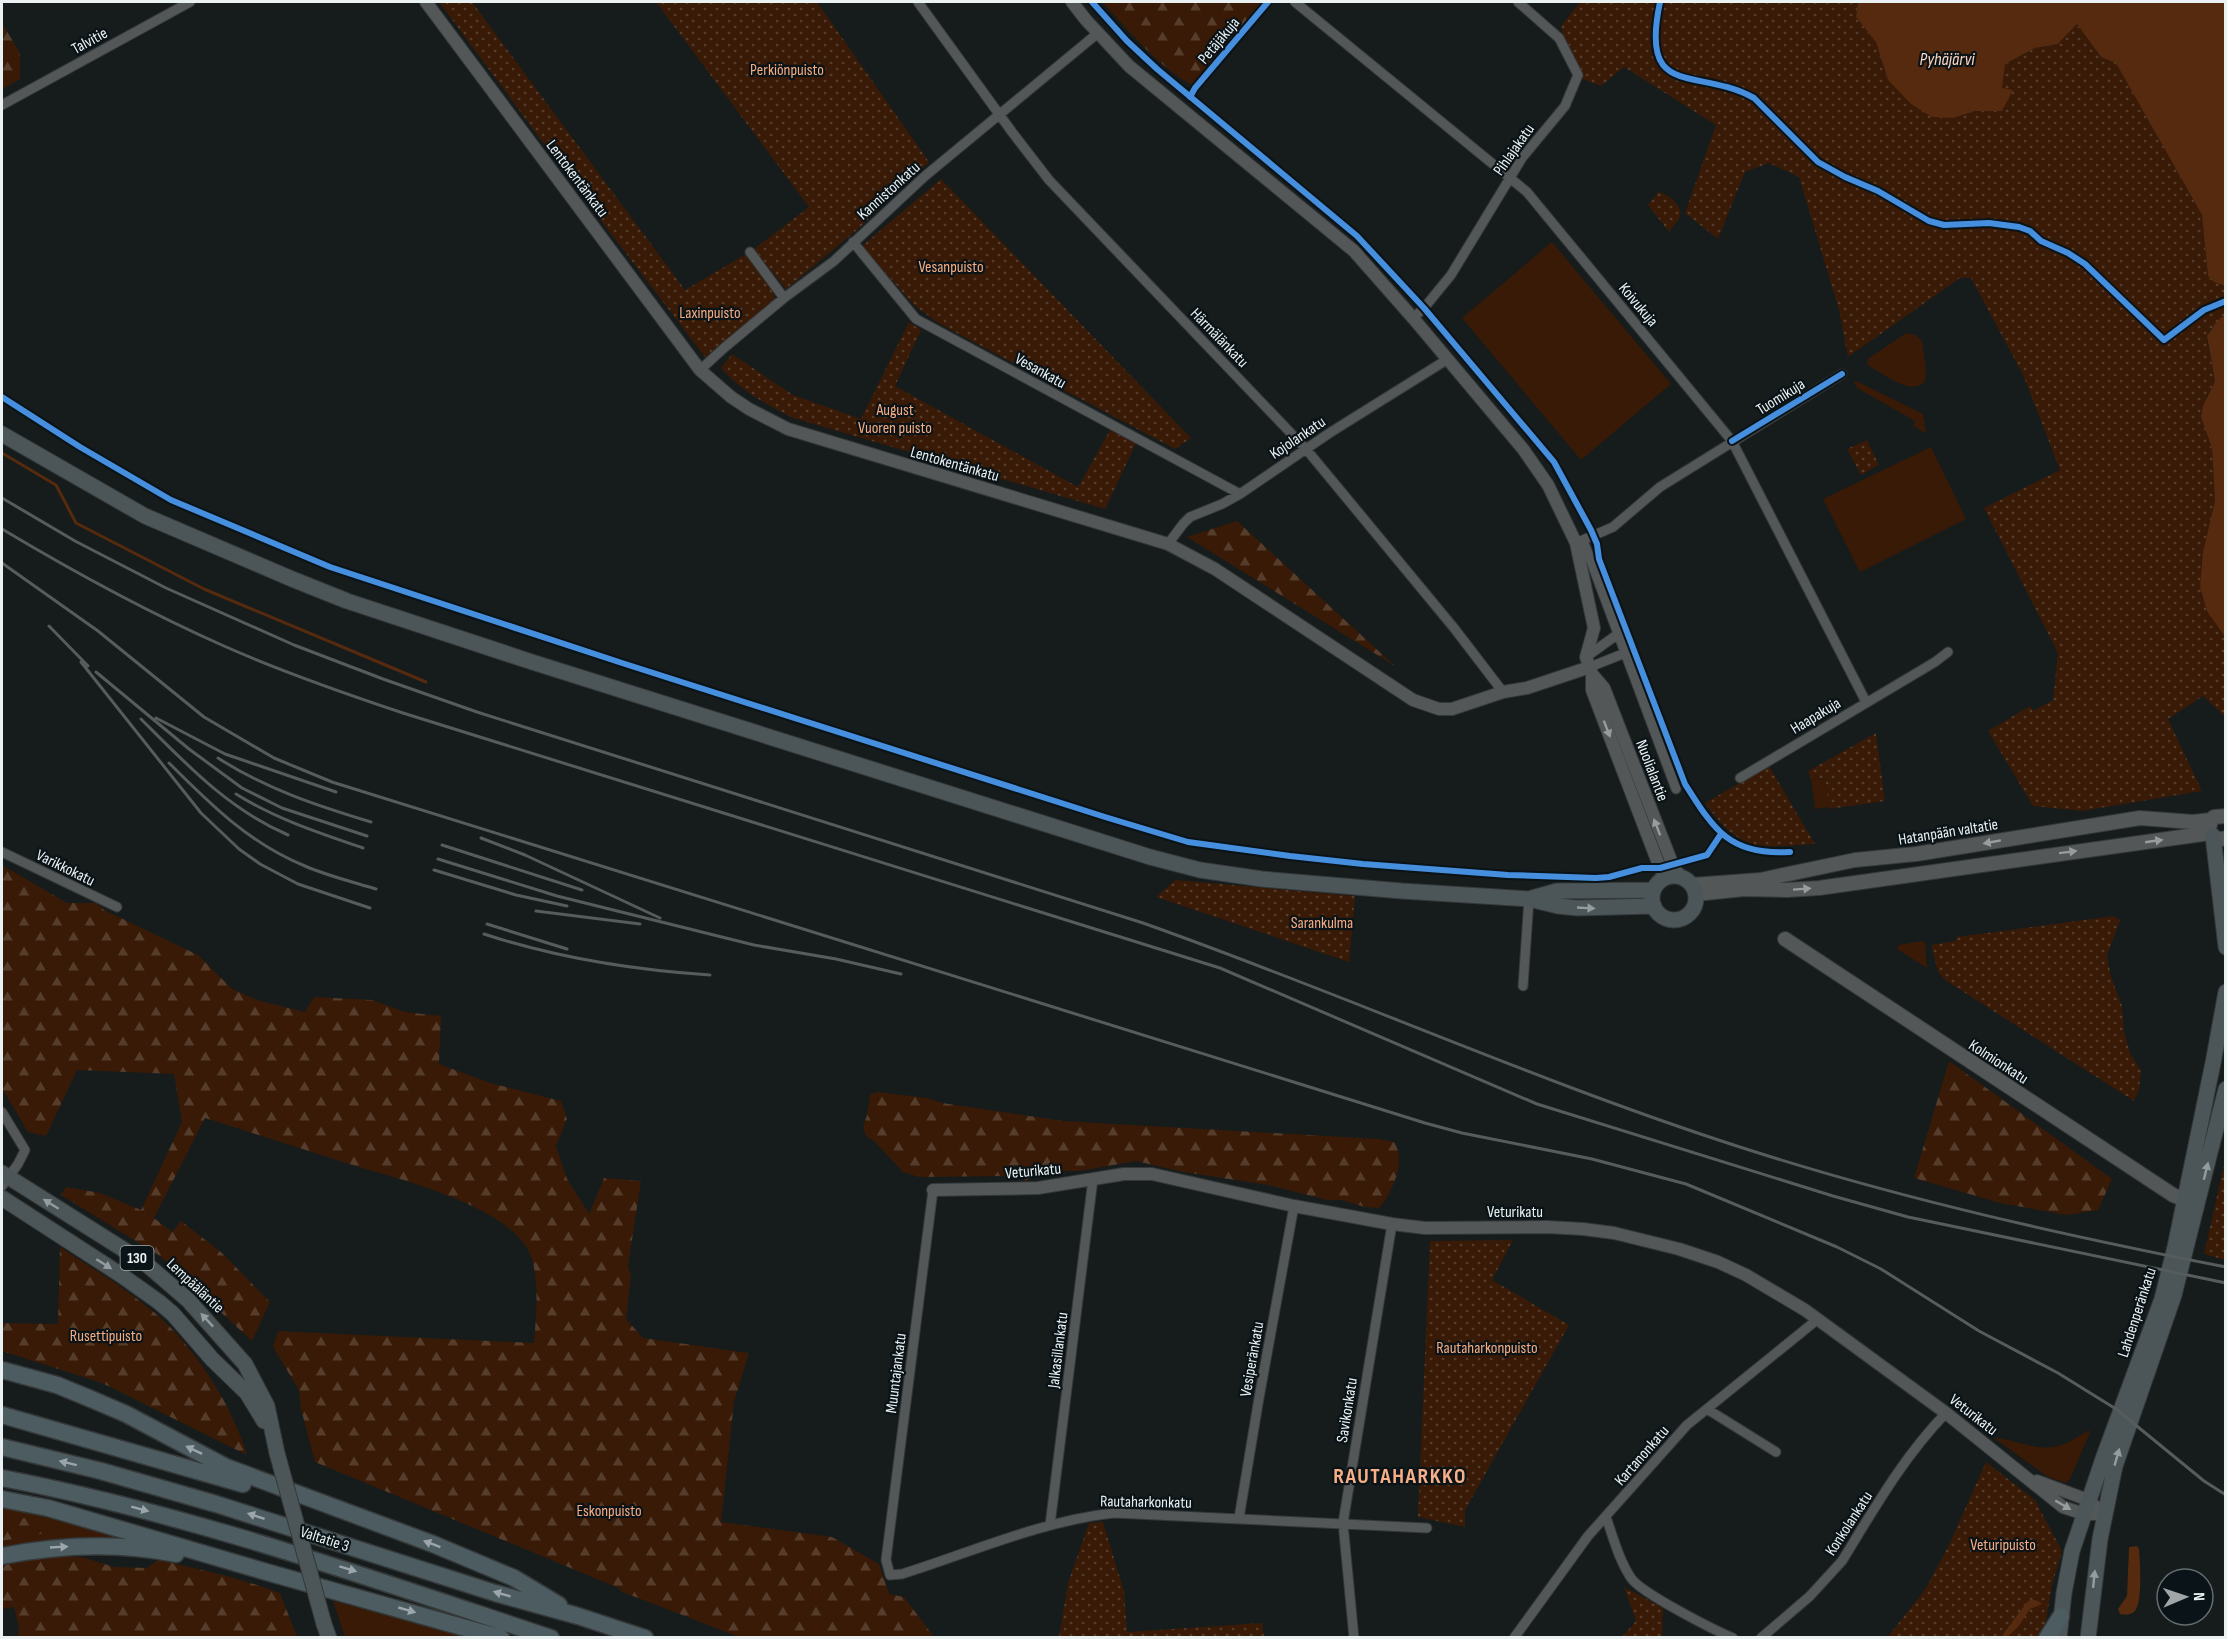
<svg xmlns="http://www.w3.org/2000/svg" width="2227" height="1639" font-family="'Sofia Sans Condensed',sans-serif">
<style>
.grass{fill:#381a06}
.forest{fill:url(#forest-firs)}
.park{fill:url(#park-dots)}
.water{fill:#562a0e}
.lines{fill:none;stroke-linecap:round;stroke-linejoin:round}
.stream{stroke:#562a0e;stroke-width:3}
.minor-casing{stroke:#343839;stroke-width:11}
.tertiary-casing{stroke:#343839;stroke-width:14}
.secondary-casing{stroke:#343839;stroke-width:16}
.primary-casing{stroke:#343839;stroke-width:17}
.motorway-casing{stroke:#343839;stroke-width:19}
.minor{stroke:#535758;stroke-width:9}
.tertiary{stroke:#535758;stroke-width:12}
.secondary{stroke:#535758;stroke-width:14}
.primary{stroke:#4c5658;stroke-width:15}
.motorway{stroke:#4d5c60;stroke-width:16}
.rail{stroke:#565b5c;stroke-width:3}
.primary-bridge-casing{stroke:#343839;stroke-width:17;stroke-linecap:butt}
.primary-bridge{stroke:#4c5658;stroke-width:15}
.cycleway-casing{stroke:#0a1317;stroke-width:10}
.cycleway{stroke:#468fdf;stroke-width:6}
.oneway{fill:#979c9e}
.oneway2{fill:#939c9e}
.oneway3{fill:#9ca6aa}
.labels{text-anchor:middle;stroke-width:4.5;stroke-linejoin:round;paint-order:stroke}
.shield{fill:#0a1317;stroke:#a7aeb1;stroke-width:1.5}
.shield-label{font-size:15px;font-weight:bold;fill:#eaf1f3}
.street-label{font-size:16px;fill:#eaf1f3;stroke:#0a1317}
.park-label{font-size:16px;fill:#f7ac81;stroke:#0a1317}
.water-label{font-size:18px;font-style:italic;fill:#fdd6c1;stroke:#0a1317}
.district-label{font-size:22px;font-weight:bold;letter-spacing:1.5px;fill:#f7af87;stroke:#0a1317}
</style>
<defs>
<pattern id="forest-firs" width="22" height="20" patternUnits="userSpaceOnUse" patternTransform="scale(1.5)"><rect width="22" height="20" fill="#381a06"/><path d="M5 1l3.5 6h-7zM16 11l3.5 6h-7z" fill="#553c2b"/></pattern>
<pattern id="park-dots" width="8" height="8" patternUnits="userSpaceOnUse" patternTransform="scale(1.5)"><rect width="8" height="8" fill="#381a06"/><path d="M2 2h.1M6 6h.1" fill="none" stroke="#553c2b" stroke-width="1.8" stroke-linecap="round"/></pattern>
</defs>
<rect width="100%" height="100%" fill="#161b1c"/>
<!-- grass -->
<path class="grass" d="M1552 242 1671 384 1581 460 1462 318Z
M1906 333 1916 335 1922 341 1926 369 1925 382C1910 396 1884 374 1869 366L1867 362 1869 358Z
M1856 381 1923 414 1926 431 1925 433 1913 426 1915 421 1857 388 1854 383Z
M1931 447 1966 519 1860 572 1823 499Z
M1825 778 1829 807 1815 809 1811 779Z
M1922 941 1925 943 1927 968 1897 949 1898 945Z
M2091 1430 2071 1477 2066 1483 2048 1477 1994 1438C2016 1439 2038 1453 2061 1445 2072 1442 2080 1434 2091 1430Z
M2 1506 135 1539 2 1551Z
M333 1601 471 1637H345Z"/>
<!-- forest -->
<path class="forest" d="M1102 2H1262L1192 85C1156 65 1130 31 1102 2Z
M2 23 20 53V79L2 89Z
M1237 521 1395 666 1187 537Z
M2 865 67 903H96L104 910 198 955 232 989 257 1000 305 1012 314 997 372 1000 405 1012 441 1016 439 1064 490 1083 561 1101 567 1119 556 1146 567 1179 589 1214 604 1178 641 1181 628 1266 631 1276 626 1319 643 1338 749 1353 734 1402 721 1522 832 1537 879 1564 889 1594 904 1597 934 1637H739L620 1591 621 1589 315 1462 301 1409 299 1390 273 1347 278 1331 534 1343C536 1316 541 1271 527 1248 498 1201 392 1178 340 1161 295 1147 250 1132 205 1118L154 1218 172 1232 181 1221 222 1253 270 1302 252 1341 160 1256 61 1195 66 1187 100 1193 141 1210 182 1122 174 1074 77 1070 46 1136 28 1132 2 1088Z
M1949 1061 2112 1179 2098 1210 2067 1215 2000 1203 1914 1178Z
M878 1092 927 1098 942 1103 1063 1121 1378 1139 1394 1142C1407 1160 1392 1194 1379 1208L1365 1207 1342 1200H1327L1268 1185 1183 1172 1136 1161 1080 1171H1050L1036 1174 1025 1181 1019 1175 1025 1170 1023 1166 1014 1165V1173L1007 1176 919 1177 903 1172 874 1141 866 1136 863 1127 867 1115 870 1096 871 1094Z
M60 1247C92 1268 125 1288 155 1313 195 1347 232 1405 247 1455L102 1383 2 1351V1323L58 1324Z
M2 1515 50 1522 51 1532 2 1541Z
M52 1556 82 1557 114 1567 147 1568 158 1560C200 1569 240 1578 280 1593L297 1637H18L19 1628 14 1607 2 1609V1564Z"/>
<!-- park -->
<path class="park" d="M439 2H472L685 290 746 254 772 289 775 299 705 357 596 214Z
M656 2H817L929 162 858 229 786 289 754 249 809 207Z
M1580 2H1858L1856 17 1876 42 1888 80 1953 118 1975 111H2002L2012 90 2001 88 2005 64 2035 48 2058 44 2077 24 2101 57 2116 62 2202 215 2208 276 2225 286V315L2209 331 2207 340 2215 381 2207 396 2201 417 2212 448 2215 501 2201 577V595L2215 622 2225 637V717L2203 696 2168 719 2202 791 2082 811 2033 806 1988 731 2030 706 2033 711 2053 700 2058 653 1984 508 2060 470 2023 375 1971 278H1960L1848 357 1839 310 1799 177 1769 163 1745 172 1718 239 1685 213 1716 125 1624 67 1601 86 1571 75 1561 26Z
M941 179 1191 438 1175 449 938 323 915 306 862 246Z
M1658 192C1667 193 1683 205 1680 216 1679 221 1672 227 1669 232L1648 205Z
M909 322 921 330 895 386 1078 487 1110 430 1136 443 1105 509 793 418C767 405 740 390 721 368L732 354 793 395 861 419Z
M1867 440 1879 465 1861 475 1847 449Z
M1876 733 1885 801 1829 809 1825 778 1811 779 1808 771Z
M1769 766 1815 844C1758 847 1742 854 1705 803Z
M1175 880 1355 896 1349 962 1156 897Z
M2114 916 2120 920 2107 956 2111 977 2122 1006 2124 1031 2130 1053 2141 1071 2139 1090 2134 1101 1945 980 1938 972 1931 945 1956 941V937Z
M2225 1161 2226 1260H2225L2204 1254Z
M1513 1240 1492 1280 1569 1325 1465 1510V1527L1418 1517 1430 1241Z
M1986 1462 2035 1500 2062 1551 2052 1585 2044 1633 2040 1637 1887 1638 1926 1588 1949 1545Z
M1103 1522 1124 1591 1127 1632 1262 1623 1264 1637H1059L1068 1583 1089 1523Z
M1624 1587 1663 1608 1662 1637H1622L1636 1621Z"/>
<!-- water -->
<path class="water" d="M1858 2H2225V286L2214 282 2208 276 2202 215 2116 63 2101 57 2077 24 2058 44 2035 48 2005 64 2002 88 2013 90 2002 111H1975L1953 118 1932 117 1911 104 1888 80 1876 42 1856 17Z
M2225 315V637L2207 611 2200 588 2203 552 2215 501 2212 448 2201 417 2203 406 2215 381 2207 336 2217 321Z
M2137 1546 2139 1549C2140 1561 2143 1604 2134 1612 2130 1615 2125 1615 2120 1614L2118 1609 2127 1596 2129 1548V1547Z
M2032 1599 2040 1602 2042 1604 2030 1609 2018 1627 2007 1637H2001L2027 1602Z"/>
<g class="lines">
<!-- stream -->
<path class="stream" d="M2 453 56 485 76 523 204 589 426 682"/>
<!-- minor casing -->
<g class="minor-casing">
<path id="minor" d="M918 2 1012 132 1049 180 1306 449 1454 628 1503 692
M1295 2 1527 192 1732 441 1866 702
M2 105 190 2
M853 242 916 319 1240 494
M750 252 784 298
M1413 318 1424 308 1451 275 1522 158 1565 106 1578 75 1559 38 1518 2
M700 370 724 348 784 298 834 261 925 176 1098 33
M1583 540 1676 789
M1576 543 1613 527 1660 487 1842 374
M1168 544 1183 524 1190 517 1222 504 1240 494 1331 432 1448 359
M1586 657 1618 634
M1590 667 1625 653
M1740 778 1935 662 1948 652
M2 852 117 907
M1523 986 1529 899
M2 1112 25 1150 18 1164 2 1186
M933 1190 886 1560 890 1575 902 1574C972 1552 1041 1521 1114 1513L1427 1528
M1707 1409 1776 1452
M1606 1517C1613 1537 1619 1560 1631 1578 1641 1593 1714 1630 1733 1638
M1239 1518 1259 1398 1294 1206
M1050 1525 1093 1179
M1354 1638 1343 1523 1392 1224
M1514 1638 1588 1536 1687 1425 1818 1319
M1761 1638 1810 1596 1842 1561C1874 1509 1904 1456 1946 1413"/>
</g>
<!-- tertiary casing -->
<g class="tertiary-casing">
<path id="tertiary" d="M426 2 700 370 731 397 749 409 788 429 1168 544 1215 569 1413 700 1439 709H1452L1503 692 1527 688 1590 667
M1072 2 1086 20 1129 66 1354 251 1413 318 1523 449 1548 485 1576 543 1594 628 1586 657 1592 674 1604 688 1672 863 1675 870 1683 878
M1592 674V690L1660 868 1666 877
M933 1190 1038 1188 1124 1174H1152L1294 1206 1392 1224 1425 1228 1547 1227 1583 1229 1614 1233 1679 1249 1718 1262 1746 1275 1805 1310 1946 1413 2063 1507 2084 1514H2104
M2037 1481 2088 1500 2095 1506"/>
</g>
<!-- secondary casing -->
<g class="secondary-casing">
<path id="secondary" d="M2226 816 2214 817 2211 820 2209 829C2211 837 2217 841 2226 838
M1692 885 1760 880 1855 860 1916 854 2140 818 2193 822 2211 820
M1696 894 1744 889 1787 890 1819 888 2210 833
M1785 939 2173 1195 2193 1203"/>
</g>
<!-- primary casing -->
<g class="primary-casing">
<path id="primary" d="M2 434 145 516 292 579 347 601 532 662 1150 857 1200 870 1262 879 1402 891 1529 899 1558 906 1578 908 1654 906
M2213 836 2226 947
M1652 898a22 22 0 1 1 44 0a22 22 0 1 1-44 0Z
M1532 898 1557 891 1653 890
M2 1173 145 1263 188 1300 245 1364 267 1406 277 1453
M2 1198 121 1275 159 1302 173 1314 212 1359 247 1393 264 1421
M324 1624 329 1638
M2059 1638 2064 1593 2072 1551 2104 1456 2162 1299 2175 1247 2213 1063 2226 992
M2088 1638 2100 1539 2115 1466 2174 1295 2226 1089"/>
</g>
<!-- motorway casing -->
<g class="motorway-casing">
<path id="motorway" d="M2 1370 57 1385 91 1399 126 1414 226 1467 433 1544 514 1578 559 1605
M2 1415 243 1484
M2 1447 101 1471 216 1504 495 1593 578 1616 645 1638
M2 1478C189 1514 370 1578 551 1638
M2 1499 48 1508 270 1573 501 1638
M2 1556C59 1545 118 1542 176 1554
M2047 1638 2061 1616"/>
</g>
<!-- minor -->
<use href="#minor" class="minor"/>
<!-- tertiary -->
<use href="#tertiary" class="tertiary"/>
<!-- secondary -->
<use href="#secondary" class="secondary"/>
<!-- primary -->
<use href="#primary" class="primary"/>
<!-- motorway -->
<use href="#motorway" class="motorway"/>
<!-- rail -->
<path class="rail" d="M2 498 75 541 166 588 294 645 383 679 477 712 1143 923C1344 994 1540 1083 1743 1148 1901 1199 2063 1235 2226 1267
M2 529C74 572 147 612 224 646 282 672 343 693 403 713L1220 968 1537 1104 1833 1196 1908 1217 2226 1283
M2 563 98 631 204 717 274 758 332 782 1425 1123 1462 1133 1592 1159 1686 1184 1837 1247 1881 1269 1979 1331 2058 1373 2116 1409 2204 1481 2226 1495
M49 626 88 666
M81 662 201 813 239 849 260 864 298 884 370 908
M96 672 189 749 242 788 282 808 367 836
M156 718 225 754 336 792
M141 719C186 764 228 809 288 835
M218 758C266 789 318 806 371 822
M169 763C210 804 250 844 305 866 328 876 353 882 376 889
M236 794C276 819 319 833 363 848
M481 838 525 855 660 918
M442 845 582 890
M438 859 557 896 754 945 836 959 901 974
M434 870 516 895 567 906
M536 911 640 924
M487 924 567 949
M484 934C557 958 633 970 710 975"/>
<!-- primary-bridge casing -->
<g class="primary-bridge-casing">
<path id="primary-bridge" d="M277 1453 324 1624"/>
</g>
<!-- primary-bridge -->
<use href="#primary-bridge" class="primary-bridge"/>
<!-- cycleway casing -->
<g class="cycleway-casing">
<path id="cycleway" d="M1092 2 1127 41 1157 69 1357 236 1424 308 1554 462 1591 530 1597 544 1599 559 1685 784C1714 830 1730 856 1790 852
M1660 2C1639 101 1696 66 1754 98L1818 162 1845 177 1878 191 1929 221 1944 225 1989 223 2019 227 2030 231 2041 241 2068 253 2085 264 2164 340 2204 310 2226 301
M1190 97 1195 88 1268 2
M2 397 80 447 171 500 330 567 622 663 1105 817 1188 842 1290 856 1363 864 1508 875 1596 878 1609 877 1642 868H1660L1707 855 1721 834
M1732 441 1842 374"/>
</g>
<!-- cycleway -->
<use href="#cycleway" class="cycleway"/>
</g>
<!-- one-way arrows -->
<defs><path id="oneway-solid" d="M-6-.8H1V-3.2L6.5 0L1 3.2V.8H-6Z" transform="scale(1.5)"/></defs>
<g class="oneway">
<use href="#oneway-solid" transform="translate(1607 729) rotate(69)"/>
<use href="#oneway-solid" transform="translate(1657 827) rotate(-111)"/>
<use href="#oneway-solid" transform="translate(2154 841) rotate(-8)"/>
<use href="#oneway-solid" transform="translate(1992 842) rotate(170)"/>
<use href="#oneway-solid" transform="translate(2068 852) rotate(-7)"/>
<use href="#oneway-solid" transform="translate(1802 889) rotate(-4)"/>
<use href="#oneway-solid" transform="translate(2063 1505) rotate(30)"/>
</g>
<g class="oneway2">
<use href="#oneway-solid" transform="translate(1586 908) rotate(3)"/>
<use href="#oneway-solid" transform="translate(2206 1171) rotate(-76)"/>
<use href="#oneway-solid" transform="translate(51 1204) rotate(-148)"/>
<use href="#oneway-solid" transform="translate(104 1264) rotate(32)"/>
<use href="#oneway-solid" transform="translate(207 1320) rotate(-133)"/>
<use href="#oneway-solid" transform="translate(2117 1457) rotate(-74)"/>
<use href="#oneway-solid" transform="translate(2094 1579) rotate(-84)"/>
</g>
<g class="oneway3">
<use href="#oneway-solid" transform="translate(194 1450) rotate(-154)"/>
<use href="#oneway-solid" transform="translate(68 1463) rotate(-166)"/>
<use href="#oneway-solid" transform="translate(140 1509) rotate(15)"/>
<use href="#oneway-solid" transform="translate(256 1516) rotate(-162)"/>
<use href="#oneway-solid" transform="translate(432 1544) rotate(-159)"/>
<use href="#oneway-solid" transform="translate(59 1547) rotate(-3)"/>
<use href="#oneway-solid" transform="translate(348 1569) rotate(17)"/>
<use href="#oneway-solid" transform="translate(502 1594) rotate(-164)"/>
<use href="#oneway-solid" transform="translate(407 1610) rotate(16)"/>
</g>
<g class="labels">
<!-- shield labels -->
<rect class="shield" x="120.5" y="1246" width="33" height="24" rx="4.5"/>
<g class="shield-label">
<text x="137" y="1263">130</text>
</g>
<!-- street labels -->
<g class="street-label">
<text transform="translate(89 40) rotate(-29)" y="6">Talvitie</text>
<text transform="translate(1218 40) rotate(-50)" y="6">Petäjäkuja</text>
<text transform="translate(1513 149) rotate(-55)" y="6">Pihlajakatu</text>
<text transform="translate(578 178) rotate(53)" y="6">Lentokentänkatu</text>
<text transform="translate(888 190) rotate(-42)" y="6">Kannistonkatu</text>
<text transform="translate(1639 304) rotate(50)" y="6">Koivukuja</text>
<text transform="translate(1220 337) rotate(46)" y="6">Härmälänkatu</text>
<text transform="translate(1041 370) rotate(29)" y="6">Vesankatu</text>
<text transform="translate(1780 396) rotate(-32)" y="6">Tuomikuja</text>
<text transform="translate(1297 437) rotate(-34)" y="6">Kojolankatu</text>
<text transform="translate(955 463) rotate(16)" y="6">Lentokentänkatu</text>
<text transform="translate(1815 715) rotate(-31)" y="6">Haapakuja</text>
<text transform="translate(1653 770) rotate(69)" y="6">Nuolialantie</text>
<text transform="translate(1948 831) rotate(-9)" y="6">Hatanpään valtatie</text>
<text transform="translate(66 867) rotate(26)" y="6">Varikkokatu</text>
<text transform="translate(1999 1061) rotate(33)" y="6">Kolmionkatu</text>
<text transform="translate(1033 1170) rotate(-5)" y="6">Veturikatu</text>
<text x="1515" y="1217">Veturikatu</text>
<text transform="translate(196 1285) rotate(43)" y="6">Lempääläntie</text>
<text transform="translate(2136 1312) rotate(-72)" y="6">Lahdenperänkatu</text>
<text transform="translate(1057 1350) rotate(-83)" y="6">Jalkasillankatu</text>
<text transform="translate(1251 1359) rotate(-80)" y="6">Vesiperänkatu</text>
<text transform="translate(895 1373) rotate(-83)" y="6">Muuntajankatu</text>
<text transform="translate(1346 1410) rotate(-81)" y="6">Savikonkatu</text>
<text transform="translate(1974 1414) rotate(38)" y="6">Veturikatu</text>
<text transform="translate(1641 1455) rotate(-49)" y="6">Kartanonkatu</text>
<text transform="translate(1146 1501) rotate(1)" y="6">Rautaharkonkatu</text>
<text transform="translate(1848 1523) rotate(-57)" y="6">Konkolankatu</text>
<text transform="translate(325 1538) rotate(18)" y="6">Valtatie 3</text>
</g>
<!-- park labels -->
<g class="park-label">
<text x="787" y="75">Perkiönpuisto</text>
<text x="951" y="272">Vesanpuisto</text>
<text x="710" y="318">Laxinpuisto</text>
<text x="895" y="415">August<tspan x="895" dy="18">Vuoren puisto</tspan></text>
<text x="1322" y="928">Sarankulma</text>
<text x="106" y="1341">Rusettipuisto</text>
<text x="1487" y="1353">Rautaharkonpuisto</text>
<text x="609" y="1516">Eskonpuisto</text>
<text x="2003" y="1550">Veturipuisto</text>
</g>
<!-- water labels -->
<g class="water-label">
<text x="1947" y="65">Pyhäjärvi</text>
</g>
<!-- district labels -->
<g class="district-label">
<text x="1400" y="1483">RAUTAHARKKO</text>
</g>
</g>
<!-- border -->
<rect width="2227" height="1639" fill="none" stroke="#eaf1f3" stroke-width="6"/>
<!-- north arrow -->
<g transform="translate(2185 1597) rotate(88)"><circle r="28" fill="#0a1317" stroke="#646c6f" stroke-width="1.5"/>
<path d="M0-4.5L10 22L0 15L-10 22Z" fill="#a0a6a8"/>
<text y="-9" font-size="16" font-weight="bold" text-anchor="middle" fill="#eaf1f3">N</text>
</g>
</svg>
